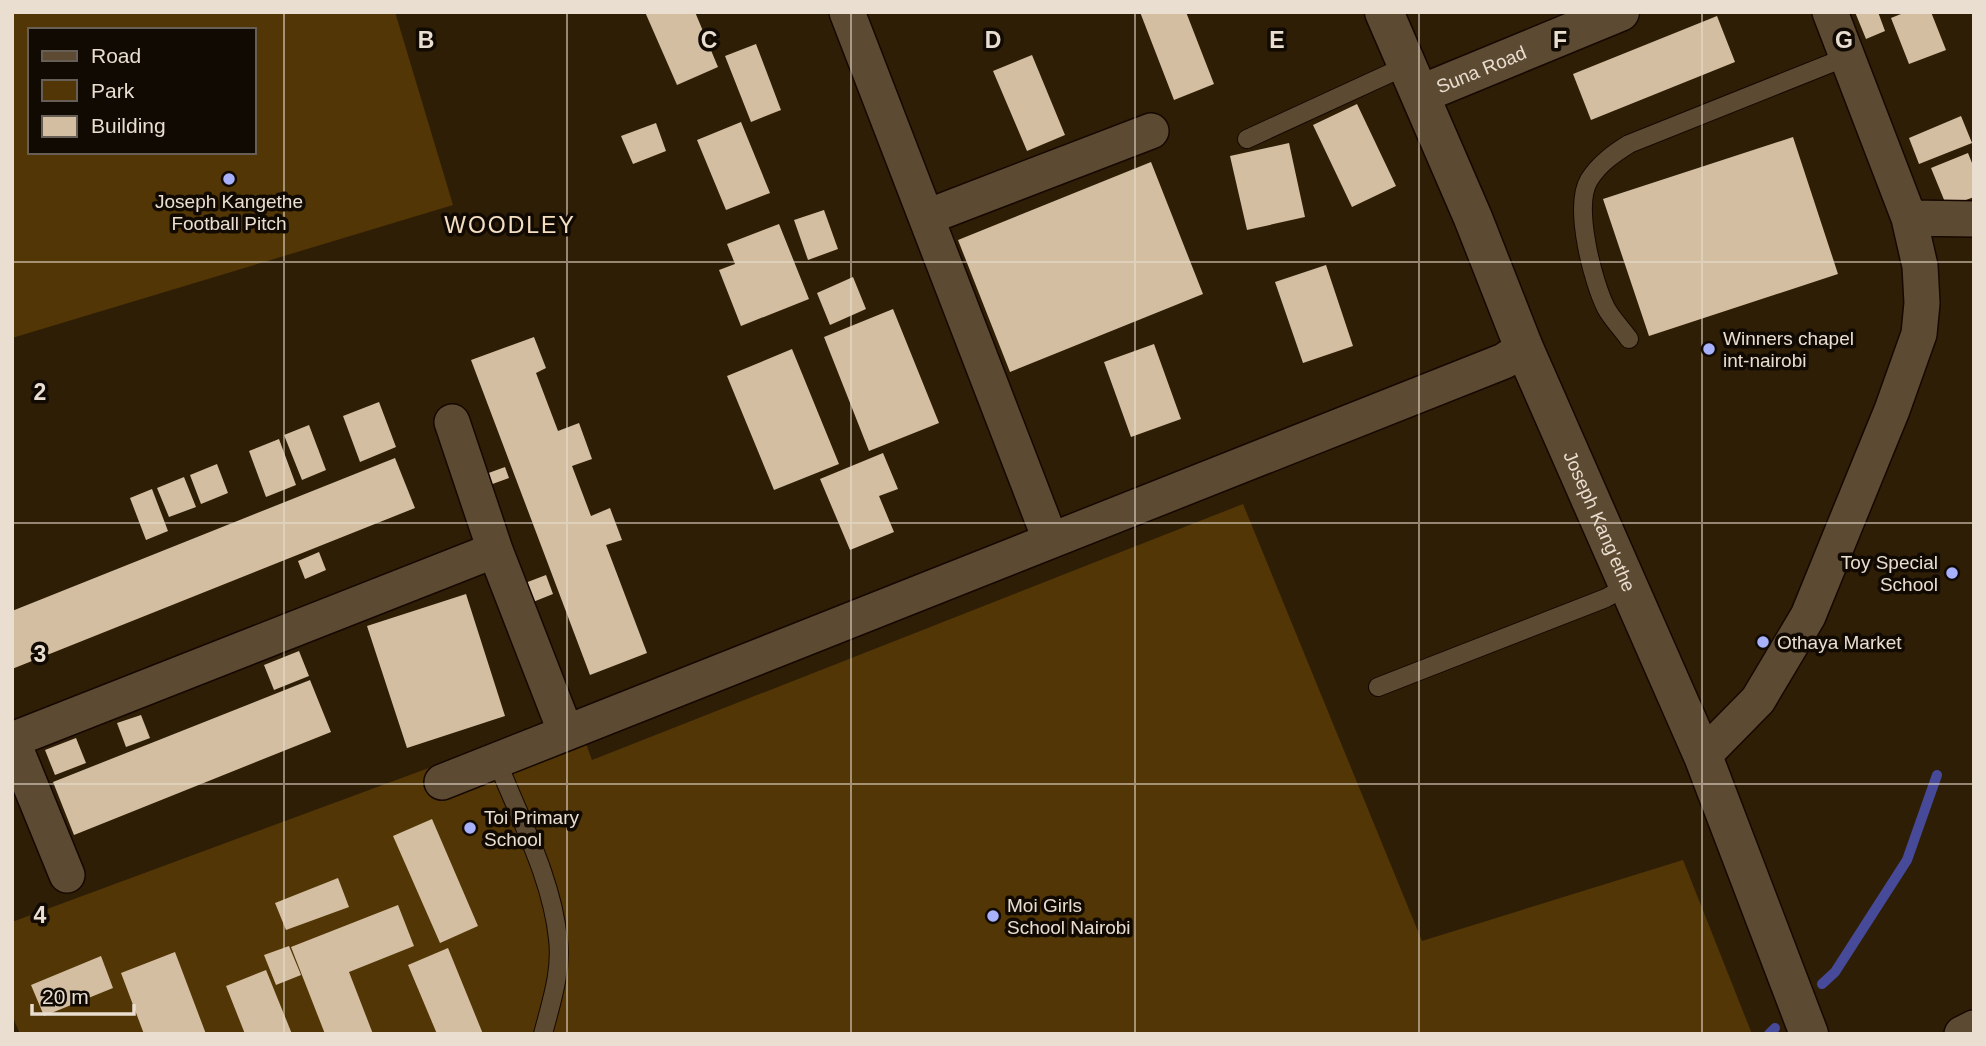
<svg xmlns="http://www.w3.org/2000/svg" width="1986" height="1046" font-family="Arial,sans-serif">
<style>
.green{fill:#533605;fill-rule:evenodd}
.lines{fill:none;stroke-linecap:round;stroke-linejoin:round}
.stream{stroke:#464a99;stroke-width:10}
.building{fill:#d3bea2}
.lane-casing{stroke:#160800;stroke-width:20}
.street-casing{stroke:#160800;stroke-width:38}
.secondary-casing{stroke:#160800;stroke-width:41}
.lane{stroke:#5d4a32;stroke-width:18}
.street{stroke:#5d4a32;stroke-width:35}
.secondary{stroke:#5d4a32;stroke-width:38}
.grid{fill:none;stroke:#e9ded0;stroke-width:2;stroke-opacity:0.55}
.poi-dot{fill:#a7b1fc;stroke:#110a03;stroke-width:2.5}
.labels{text-anchor:middle;stroke-width:7;stroke-linejoin:round;paint-order:stroke}
.street-label{font-size:19px;fill:#e9ded0;stroke:#110a03}
.poi-label{font-size:19px;fill:#e9ded0;stroke:#110a03;text-anchor:start}
.quarter-label{font-size:23px;letter-spacing:2px;fill:#f5dfc2;stroke:#110a03}
.grid-label{font-size:23px;text-anchor:middle;font-weight:bold;fill:#e9ded0;stroke:#110a03;stroke-width:7;stroke-linejoin:round;paint-order:stroke}
</style>
<rect width="100%" height="100%" fill="#2f1e06"/>
<!-- green -->
<path class="green" d="M12 12H395L453 205 12 338ZM30 30H254V152H30Z
M1243 504 1422 941 1683 860 1752 1034H20L12 1015V922L575 714 592 760Z"/>
<g class="lines">
<!-- stream -->
<path class="stream" d="M1822 984 1835 972 1907 860 1937 775
M1769 1034 1775 1028"/>
</g>
<!-- building -->
<path class="building" d="M645 12H695L718 67 677 85Z
M1140 12H1186L1214 84 1174 100Z
M1855 12H1878L1885 31 1866 39Z
M1906 12H1931L1946 50 1909 64 1891 18Z
M1717 16 1735 62 1591 120 1573 74Z
M756 44 781 110 751 122 725 56Z
M1032 55 1065 135 1027 151 993 71Z
M1357 104 1396 186 1352 207 1313 125Z
M1961 116 1972 143 1919 164 1909 138Z
M741 122 770 193 726 210 697 140Z
M656 123 666 151 633 164 621 136Z
M1793 137 1838 274 1649 336 1603 199Z
M1289 143 1305 217 1247 230 1230 156Z
M1968 153 1974 168V197L1947 207 1931 168Z
M1151 162 1203 294 1010 372 958 240Z
M824 210 838 249 808 260 794 220Z
M779 224 809 299 741 326 719 270 735 264 727 244Z
M1326 265 1353 346 1303 363 1275 282Z
M853 277 866 309 830 325 817 293Z
M893 309 939 423 869 451 824 337Z
M534 337 546 368 536 373 558 431 579 423 592 459 572 466 591 516 610 508 622 540 606 545 647 653 590 675 471 360Z
M1154 344 1181 419 1131 437 1104 362Z
M792 349 839 464 774 490 727 376Z
M379 402 396 447 360 462 343 416Z
M309 425 326 470 302 480 284 435Z
M279 439 296 485 266 497 249 451Z
M883 453 898 489 879 496 894 532 850 550 820 479Z
M395 458 415 508 12 669V611Z
M217 464 228 493 201 504 190 475Z
M505 467 509 478 487 486 483 475Z
M184 477 196 507 169 517 157 488Z
M152 489 168 531 146 540 130 498Z
M319 552 326 570 305 579 298 561Z
M546 575 553 594 533 602 525 583Z
M466 594 505 716 407 748 367 626Z
M299 651 309 676 274 690 264 665Z
M310 680 331 732 74 835 53 782Z
M141 715 150 738 126 747 117 723Z
M76 738 86 763 55 775 45 750Z
M432 819 478 926 440 943 393 836Z
M338 878 349 907 286 930 275 903Z
M398 905 414 946 349 972 373 1034H325L291 947Z
M289 946 301 975 276 985 264 955Z
M448 948 483 1034H437L408 965Z
M175 952 206 1034H144L121 973Z
M101 956 113 988 44 1016 31 985Z
M266 970 292 1034H245L226 986Z"/>
<g class="lines">
<!-- lane casing -->
<g class="lane-casing">
<path id="lane" d="M1247 139 1408 65
M1629 339C1622 329 1612 319 1606 308 1593 282 1573 207 1589 180 1599 164 1613 154 1629 144L1849 56
M1378 687 1606 598 1627 586
M497 761C519 817 552 878 558 939 562 971 551 1003 543 1034"/>
</g>
<!-- street casing -->
<g class="street-casing">
<path id="street" d="M847 12 1050 539
M927 217 1151 131
M1909 218 1974 219
M452 422 495 550 566 733 1504 361 1524 348
M12 740 495 550
M12 740 67 875
M1703 756 1758 700 1808 616 1892 410 1919 334 1922 303 1920 266 1909 218 1830 12
M442 782 566 733
M1962 1034 1974 1028"/>
</g>
<!-- secondary casing -->
<g class="secondary-casing">
<g id="secondary">
<path id="s1" d="M1384 12 1473 218 1524 348 1703 756 1809 1034"/>
<path id="s2" d="M1421 94 1620 12"/>
</g>
</g>
<!-- lane -->
<use href="#lane" class="lane"/>
<!-- street -->
<use href="#street" class="street"/>
<!-- secondary -->
<use href="#secondary" class="secondary"/>
</g>
<!-- grid -->
<path class="grid" d="M284 12V1034M567 12V1034M851 12V1034M1135 12V1034M1419 12V1034M1702 12V1034M12 262H1974M12 523H1974M12 784H1974"/>
<!-- markers -->
<g class="poi-dot">
<circle cx="229" cy="179" r="7"/>
<circle cx="1709" cy="349" r="7"/>
<circle cx="1952" cy="573" r="7"/>
<circle cx="1763" cy="642" r="7"/>
<circle cx="470" cy="828" r="7"/>
<circle cx="993" cy="916" r="7"/>
</g>
<g class="labels">
<!-- street labels -->
<g class="street-label">
<text dy="7" stroke="none"><textPath href="#s2" startOffset="65">Suna Road</textPath></text>
<text dy="7" stroke="none"><textPath href="#s1" startOffset="553">Joseph Kang'ethe</textPath></text>
</g>
<!-- poi labels -->
<g class="poi-label">
<text x="229" y="208" text-anchor="middle">Joseph Kangethe<tspan x="229" dy="22">Football Pitch</tspan></text>
<text x="1723" y="345">Winners chapel<tspan x="1723" dy="22">int-nairobi</tspan></text>
<text x="1938" y="569" text-anchor="end">Toy Special<tspan x="1938" dy="22">School</tspan></text>
<text x="1777" y="649">Othaya Market</text>
<text x="484" y="824">Toi Primary<tspan x="484" dy="22">School</tspan></text>
<text x="1007" y="912">Moi Girls<tspan x="1007" dy="22">School Nairobi</tspan></text>
</g>
<!-- quarter labels -->
<g class="quarter-label">
<text x="510" y="233">WOODLEY</text>
</g>
</g>
<g class="grid-label">
<text x="426" y="48">B</text>
<text x="709" y="48">C</text>
<text x="993" y="48">D</text>
<text x="1277" y="48">E</text>
<text x="1560" y="48">F</text>
<text x="1844" y="48">G</text>
<text x="40" y="400">2</text>
<text x="40" y="662">3</text>
<text x="40" y="923">4</text>
</g>
<!-- border -->
<rect width="1986" height="1046" fill="none" stroke="#e9ded0" stroke-width="28"/>
<!-- legend -->
<rect x="28" y="28" width="228" height="126" fill="#110a03" stroke="#675f55" stroke-width="2"/>
<rect x="42" y="51" width="35" height="10" fill="#5d4a32" stroke="#675f55" stroke-width="2"/>
<text x="91" y="63" font-size="21" fill="#e9ded0">Road</text>
<rect x="42" y="80" width="35" height="21" fill="#533605" stroke="#675f55" stroke-width="2"/>
<text x="91" y="98" font-size="21" fill="#e9ded0">Park</text>
<rect x="42" y="116" width="35" height="21" fill="#d3bea2" stroke="#675f55" stroke-width="2"/>
<text x="91" y="133" font-size="21" fill="#e9ded0">Building</text>
<!-- scale -->
<path d="M32 1004v10h102v-10" fill="none" stroke="#e9ded0" stroke-width="3.5"/>
<text x="42" y="1004" font-size="21" fill="#e9ded0" stroke="#110a03" stroke-width="5" paint-order="stroke">20 m</text>
</svg>
